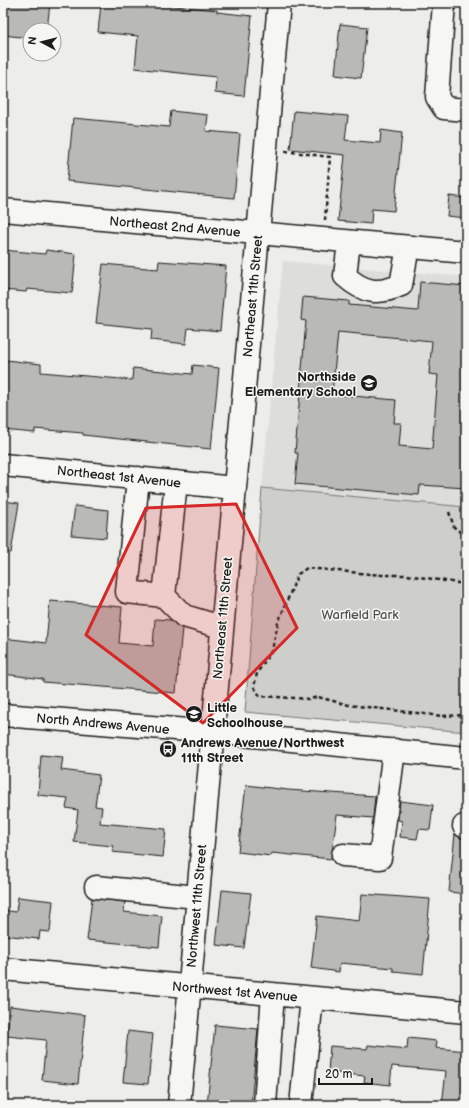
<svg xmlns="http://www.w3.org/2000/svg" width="469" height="1108" font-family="'Balsamiq Sans',sans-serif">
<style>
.built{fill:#ddddda}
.green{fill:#cececb;stroke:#757574}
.building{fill:#b9b9b6;stroke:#1c1c1c;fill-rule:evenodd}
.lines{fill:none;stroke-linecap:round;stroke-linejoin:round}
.minor-casing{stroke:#1c1c1c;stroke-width:25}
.major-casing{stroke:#1c1c1c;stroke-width:25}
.path{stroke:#1c1c1c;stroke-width:2.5;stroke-dasharray:4 3;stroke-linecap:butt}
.minor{stroke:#f6f6f2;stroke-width:22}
.major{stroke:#f6f6f2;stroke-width:22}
.marked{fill:#d62828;fill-opacity:0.2;stroke:#d62828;stroke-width:3;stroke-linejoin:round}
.labels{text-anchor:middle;stroke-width:3;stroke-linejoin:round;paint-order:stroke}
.street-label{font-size:13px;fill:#1c1c1c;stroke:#f6f6f2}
.poi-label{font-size:13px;font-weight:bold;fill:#1c1c1c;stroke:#f6f6f2;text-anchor:start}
.park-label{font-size:13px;fill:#515151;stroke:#f6f6f2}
</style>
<rect width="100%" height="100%" fill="#edede9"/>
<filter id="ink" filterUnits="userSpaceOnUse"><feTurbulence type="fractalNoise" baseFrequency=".025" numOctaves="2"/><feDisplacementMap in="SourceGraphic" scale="8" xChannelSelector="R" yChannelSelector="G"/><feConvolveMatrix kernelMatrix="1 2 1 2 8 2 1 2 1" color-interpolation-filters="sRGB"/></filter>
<g filter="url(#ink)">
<!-- built -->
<path class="built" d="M283 261 466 277V507L262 488Z"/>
<!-- green -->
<path class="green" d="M262 488 466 507V732L245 712Z"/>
<!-- building -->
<path class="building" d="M3 3H50L47 30H30V38L3 35Z
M141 3 217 10V12L252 16 244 96 215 93 216 77 135 68 138 36 98 32 101 4 141 8Z
M340 24 367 27 361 78 335 75Z
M171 111 208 115 206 131 240 134 234 198 67 181 73 118 169 127Z
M294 111 348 116 345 140 380 143 381 130 402 133 394 211 372 209 371 224 338 221 345 155 290 149Z
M449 196 466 198V218L447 216Z
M3 250 45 254 46 250 76 254 72 293 27 289 26 292 3 290Z
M159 261 226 266 220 331 188 328 186 344 151 340 152 329 96 323 103 264 158 269Z
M420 282 466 286V488L420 485 419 495 295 484 298 453H295L306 321 301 320 303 297 349 301V305L418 311ZM338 332 432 341 429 374 438 375 432 449 399 446 401 423H394L396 400 332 394Z
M6 360 41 364V372L132 380 133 368 192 374 193 365 219 368 211 449 83 435V433L35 429V433L3 430V397Z
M3 501 19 503 11 553H3Z
M75 506 108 510 106 538 71 535Z
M50 601 122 607 119 643 153 646 155 619 170 620 182 628 176 693 43 682V679L3 674V638L46 643Z
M41 755 63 757 61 770 99 775 95 806 102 807 100 823 166 829 163 857 112 852 113 846 74 842 78 810 66 808 68 798 38 795Z
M246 785 288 790 375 796 373 818 337 815 331 859 272 853 271 856 238 852Z
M400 801 433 805 430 830 419 829 417 839 400 837 402 821 398 820Z
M455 834 466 839V894L449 892Z
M222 890 251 893 244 948 216 945Z
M362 894 430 899 423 974 393 971V968L340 963 339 972 311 968 317 916 359 921Z
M18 897 53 901 50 932 40 931 39 939 3 935V910L16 912Z
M92 898 125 902 124 912 162 916 159 947 87 940Z
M10 1006 85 1015 78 1084 42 1080 46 1040 7 1036Z
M215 1025 258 1029 251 1105H207Z
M128 1031 153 1034 148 1084 123 1082Z
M408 1038 437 1041 436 1048 466 1051V1105H442L446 1071 392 1066 390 1085 364 1082 365 1076 328 1072 330 1046 367 1049 368 1045 407 1049Z"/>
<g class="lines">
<!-- minor casing -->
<g class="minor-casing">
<path id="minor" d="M444 3 437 97 444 108 466 110
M3 210 466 252
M349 242 345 276C364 293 378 295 401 285L408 247
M3 465 234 488
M138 478 127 592 164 596 184 616 221 627
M164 596 176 482
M464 826 466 827
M343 855 380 858 394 750
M96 887 197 897
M3 969 466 1012
M179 1105 279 3
M265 1105 273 994
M301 1105 312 998"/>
</g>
<!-- major casing -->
<g class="major-casing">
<path id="major" d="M3 715 212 732 466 758"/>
</g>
<!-- path -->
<path class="path" d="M285 151 330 157 325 220
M449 512 454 527 466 537
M466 586 464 584 407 575H381L307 568 298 574 278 623 272 650 257 673 254 687 260 696 310 699 318 697 349 705 442 716 466 715"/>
<!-- minor -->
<use href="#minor" class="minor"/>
<!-- major -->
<use href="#major" class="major"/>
</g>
</g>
<!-- marked area -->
<path class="marked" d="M236 504 297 628 203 723 86 635 146 508Z"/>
<!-- icons -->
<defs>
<g id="school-disc" transform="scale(0.9)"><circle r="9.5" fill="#1c1c1c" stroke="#f6f6f2"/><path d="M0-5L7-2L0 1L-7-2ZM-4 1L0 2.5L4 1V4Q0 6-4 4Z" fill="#fff"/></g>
<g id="bus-disc" transform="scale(0.9)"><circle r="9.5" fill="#1c1c1c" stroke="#f6f6f2"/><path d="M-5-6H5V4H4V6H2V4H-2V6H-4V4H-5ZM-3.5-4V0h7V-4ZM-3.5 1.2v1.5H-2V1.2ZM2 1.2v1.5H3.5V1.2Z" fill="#fff"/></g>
</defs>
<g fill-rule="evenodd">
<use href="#school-disc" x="369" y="383"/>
<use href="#school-disc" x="194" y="714"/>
<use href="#bus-disc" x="168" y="749"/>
</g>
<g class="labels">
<!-- street labels -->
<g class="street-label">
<text transform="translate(175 226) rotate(5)" y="5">Northeast 2nd Avenue</text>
<text transform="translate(252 296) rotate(-85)" y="5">Northeast 11th Street</text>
<text transform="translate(119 476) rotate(6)" y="5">Northeast 1st Avenue</text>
<text transform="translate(222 618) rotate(-85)" y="5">Northeast 11th Street</text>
<text transform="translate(103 723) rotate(5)" y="5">North Andrews Avenue</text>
<text transform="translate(196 906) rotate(-85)" y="5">Northwest 11th Street</text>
<text transform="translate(235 991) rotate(5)" y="5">Northwest 1st Avenue</text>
</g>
<!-- poi labels -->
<g class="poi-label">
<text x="356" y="381" text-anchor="end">Northside<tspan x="356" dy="15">Elementary School</tspan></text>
<text x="207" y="712">Little<tspan x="207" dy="15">Schoolhouse</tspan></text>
<text x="181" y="747">Andrews Avenue/Northwest<tspan x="181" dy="15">11th Street</tspan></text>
</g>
<!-- park labels -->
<g class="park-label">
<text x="360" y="619">Warfield Park</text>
</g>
</g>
<!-- margin -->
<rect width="469" height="1108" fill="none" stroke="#f6f6f2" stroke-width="16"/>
<rect x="8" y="8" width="453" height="1092" fill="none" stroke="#1c1c1c" stroke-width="1.5" filter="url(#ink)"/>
<!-- north arrow -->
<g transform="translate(42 42) rotate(277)"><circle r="19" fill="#f6f6f2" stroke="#9f9f9c"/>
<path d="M0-3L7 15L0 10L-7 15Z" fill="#1c1c1c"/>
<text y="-6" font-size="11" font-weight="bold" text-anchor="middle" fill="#1c1c1c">N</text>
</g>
<!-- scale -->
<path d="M319 1078v6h53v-6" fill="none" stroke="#1c1c1c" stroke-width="2"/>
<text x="325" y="1078" font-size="12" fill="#1c1c1c" stroke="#f6f6f2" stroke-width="3" paint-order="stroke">20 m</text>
</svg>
